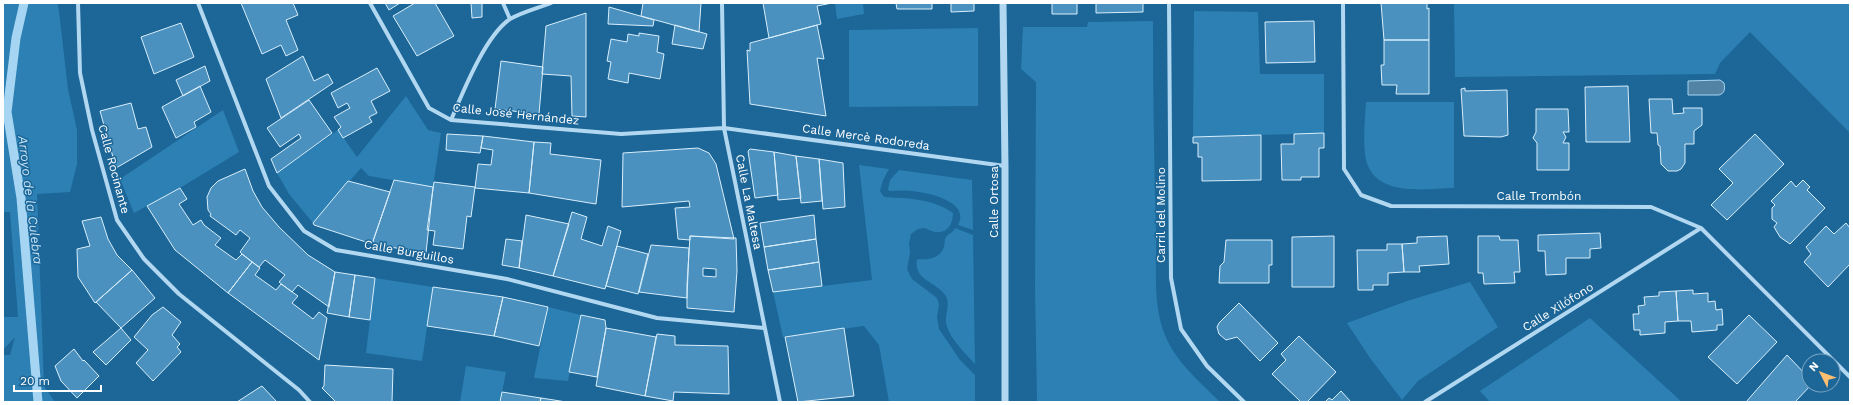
<svg xmlns="http://www.w3.org/2000/svg" width="1853" height="405" font-family="'Work Sans',sans-serif">
<style>
.green{fill:#2c80b4}
.water{fill:#5283a5;stroke:#a5d5f2}
.lines{fill:none;stroke-linecap:round;stroke-linejoin:round}
.stream{stroke:#a5d5f2;stroke-width:9}
.building{fill:#4a91bf;stroke:#d8eefb;fill-rule:evenodd}
.minor{stroke:#b1d8f0;stroke-width:4}
.tertiary{stroke:#b1d8f0;stroke-width:7}
.labels{text-anchor:middle;stroke-width:3;stroke-linejoin:round;paint-order:stroke}
.street-label{font-size:12px;fill:#fff;stroke:#1c6698}
.water-label{font-size:13px;font-style:italic;fill:#c1e2f6;stroke:#1c6698}
</style>
<rect width="100%" height="100%" fill="#1c6698"/>
<!-- green -->
<path class="green" d="M3 3H58L68 89 77 130V164L70 192 37 194 44 386 55 402H3V355H10L15 337 3 350V317H18L10 212H3Z
M835 3H863L864 14 837 19Z
M1454 3H1850V133L1750 32 1720 63 1715 74 1455 77Z
M1194 11 1258 12 1260 74H1324V133L1193 137Z
M1153 21C1153 92 1154 162 1156 233 1157 266 1152 304 1165 335 1176 362 1199 381 1220 402H1037L1035 288 1036 82 1021 69 1023 27H1087L1088 22Z
M978 28V106L849 107V30Z
M406 96 428 130 441 133 433 187 369 176 361 168 313 223 289 194 277 173 338 130 357 157Z
M1366 102H1454V188C1423 189 1370 198 1365 154 1363 137 1365 119 1366 102Z
M223 110 239 152 180 188 134 213 120 179Z
M859 165 889 169 883 180 880 191 884 197C908 198 934 199 953 213 953 231 940 237 925 228L918 229 911 234 909 244 910 253 907 269 912 279 937 298 939 305 937 317 939 329 960 360 975 375V402H889L879 345 864 326 783 337 773 292 872 280Z
M899 170 972 180 973 230 958 225C971 201 926 192 911 191 904 190 896 191 889 191L888 189 890 180Z
M955 228 973 235 975 364C965 353 949 338 946 323 945 314 951 303 945 295 935 281 913 280 917 259 928 260 939 259 944 247 945 244 944 240 946 237 949 233 953 233 955 228Z
M375 278 433 287 422 361 366 353Z
M1470 282 1498 327 1418 381 1402 400 1370 358 1347 323 1407 301Z
M548 307 581 315 568 381 534 378Z
M1590 318 1682 402H1490L1480 391Z
M466 366 506 372 500 402H460Z"/>
<!-- water -->
<path class="water" d="M1720 80 1724 83C1725 89 1725 93 1719 95H1688V81Z"/>
<g class="lines">
<!-- stream -->
<path class="stream" d="M24 3 16 38 7 112 21 198 38 402"/>
</g>
<!-- building -->
<path class="building" d="M241 3H293L298 15 286 20 298 50 286 56 281 45 262 54Z
M385 3H400L389 10Z
M415 3H435L454 36 417 56 393 16Z
M471 3H482V17L472 18Z
M643 3H701L699 32 641 16Z
M763 3H832L817 6 821 24 769 38Z
M896 3H932V9H897Z
M951 3H974V11L951 12Z
M1052 3H1077V14H1052Z
M1096 3H1143V12L1096 13Z
M1381 3H1427V9L1429 8V40H1384Z
M609 7 654 20 653 26 608 24Z
M586 13V117L572 116 571 76 542 74 546 26Z
M1314 21 1315 62 1266 63 1265 22Z
M181 23 194 57 154 74 141 37Z
M675 25 707 34 703 49 672 44Z
M817 25 824 59 817 58 826 116 750 104 747 50 750 51V43Z
M639 33 659 36 657 52 664 54 660 79 629 73 628 83 608 79 611 62 607 61 611 39 627 42 628 34 639 36Z
M1384 40H1429V94H1396L1397 85H1382L1381 65H1384Z
M303 56 314 81 328 74 333 83 281 118 266 79Z
M501 61 543 67 539 114 495 109Z
M205 66 210 81 183 96 176 80Z
M377 68 390 91 371 101 377 113 369 117 372 122 343 138 338 130 341 127 334 117 350 108 347 103 338 108 331 93Z
M200 86 211 112 194 122 196 127 176 138 162 107Z
M1628 86 1630 142H1586L1585 87Z
M1465 88V91L1507 90 1508 135 1501 137 1464 136 1461 89Z
M1649 99H1672L1673 114 1684 113 1683 108H1702V125L1694 131V144H1685V163L1681 169 1677 171H1668L1661 164 1660 146 1658 145 1657 133H1651Z
M309 100 332 133 277 173 271 159 301 138 299 134 280 147 267 128Z
M131 103 138 129 146 127 152 147 116 168 100 111Z
M1536 109H1568L1569 132H1563L1566 137 1563 143H1569V170H1537V143L1533 138 1536 132Z
M1324 133V148H1319V177H1301V180H1282L1281 144H1294V134Z
M447 134 483 136 480 153 446 150Z
M1755 134 1784 164 1727 220 1711 205 1733 183 1719 169Z
M1261 135V180L1202 181V157H1198V143H1193V137Z
M483 136 534 142 529 193 475 188 478 164 491 165 493 150 481 148Z
M534 142 551 143 550 154 601 160 596 204 529 193Z
M698 148 709 153 716 164 734 239 690 236V240L678 239 675 208 690 207 689 201 622 207 623 153Z
M750 149 774 152 778 195 755 198 748 151Z
M774 152 796 156 801 198 778 200Z
M796 156 819 159 822 201 801 203Z
M819 159 843 163 845 207 823 209Z
M245 169 253 191 262 207 279 227 308 255 335 272 329 307 298 285 292 292 279 282 285 275 265 260 259 267 242 254 240 252 250 238 240 230 236 235 210 216 211 214 208 210 207 197 211 188 218 181Z
M394 180 433 187 426 253 372 244Z
M1803 180 1810 187 1807 190 1825 208 1790 244 1780 237 1774 227 1777 223 1772 219V208L1775 205 1771 201 1791 181 1796 187Z
M348 181 390 192 372 244 314 225 313 223Z
M434 182 475 187 471 217 467 216 463 249 433 245 435 231 427 230Z
M180 188 187 199 179 204 193 225 201 220 204 225 221 238 215 245 236 260 242 254 252 262 228 293 175 250 147 206Z
M572 212 587 217 581 239 602 246 608 226 621 231 605 289 553 276Z
M526 215 569 224 553 276 519 268Z
M814 215 816 239 764 247 760 223Z
M101 217 108 239 117 255 132 270 95 303 78 277 77 249 90 246 82 221Z
M1846 223 1850 228V264L1828 287 1804 262 1811 254 1806 247 1826 226 1834 234Z
M1600 233 1601 248 1590 249V258H1566V274L1546 275 1545 251H1538V235Z
M690 236 736 238 737 271 734 312 687 308V285ZM703 268 716 269V277L703 276Z
M1334 236V287H1292V237Z
M1447 236 1449 264 1419 266 1420 272H1404L1402 244 1417 243V237Z
M1478 236H1499L1500 240H1518L1520 272H1514L1515 283 1484 284 1483 273H1478Z
M506 239 522 241 519 268 502 265Z
M816 239 819 262 768 270 764 247Z
M1226 240H1272V265H1269V283H1219L1220 266 1224 262Z
M1387 244H1402L1404 272 1388 273V285H1373V290H1358L1357 250H1387Z
M651 245 689 248 687 298 639 292Z
M617 246 648 254 638 294 606 286Z
M252 262 260 268 255 275 276 290 281 284 298 296 292 303 313 319 319 312 327 318 319 360 228 293Z
M819 262 822 286 773 292 768 270Z
M132 270 155 298 121 328 96 302Z
M335 272 355 275 349 317 327 313Z
M355 275 375 278 370 320 349 317Z
M433 287 503 297 494 336 427 326Z
M1693 290V294L1708 293V302L1715 301 1716 310 1722 309 1723 325H1717V330L1692 332 1691 321H1678L1676 291Z
M1676 291 1678 321 1665 322V333L1640 335V330H1634L1633 314H1639L1638 306 1645 305 1644 297 1659 296V292Z
M503 297 548 307 539 346 494 336Z
M1239 303 1278 343 1260 361 1237 337 1226 340 1219 334 1217 327 1219 323Z
M163 307 181 322 172 335 180 344 177 347 181 352 153 381 136 363 148 350 134 337 152 315Z
M581 315 605 320 606 328 597 377 569 372Z
M1749 315 1777 342 1737 384 1708 357Z
M121 328 131 340 106 365 93 352Z
M606 328 656 337 645 396 596 386Z
M844 328 854 396 798 402 785 337Z
M657 334 675 336V345L728 346 729 394 674 392 673 401 645 396Z
M1299 336 1336 372 1307 402H1301L1272 374 1286 360 1281 354Z
M74 349 83 361 84 360 99 376 77 398 61 381 55 366Z
M1787 355 1809 378V385H1811L1795 402H1746Z
M325 365 393 369 392 402H336L322 388 324 386Z
M262 386 277 402H237L257 389Z
M1341 391 1351 402H1325L1329 398 1332 400Z
M502 392 541 398 540 402H500Z
M541 398 554 400 566 402H540Z"/>
<g class="lines">
<!-- minor -->
<path class="minor" d="M78 3 80 73 92 130 117 220 144 259 179 294 299 390 310 402
M198 3 269 186 304 231 336 250 507 279 657 318 764 328
M370 3 429 108 451 120 621 134 724 128 1005 166
M503 3 510 19
M722 3 724 128 780 402
M1169 3 1171 278 1181 329 1207 366 1244 402
M1343 3 1344 169 1361 195 1391 206 1651 207 1701 228 1850 377
M451 120C463 92 485 36 510 19 522 12 538 8 551 3
M1425 402 1701 228"/>
<!-- tertiary -->
<path class="tertiary" d="M1003 3 1005 166V402"/>
</g>
<g class="labels">
<!-- street labels -->
<g class="street-label">
<text transform="translate(516 114) rotate(6)" y="4">Calle José Hernández</text>
<text transform="translate(866 137) rotate(8)" y="4">Calle Mercè Rodoreda</text>
<text transform="translate(114 169) rotate(75)" y="4">Calle Rocinante</text>
<text x="1539" y="200">Calle Trombón</text>
<text transform="translate(749 202) rotate(79)" y="4">Calle La Maltesa</text>
<text transform="translate(994 202) rotate(-90)" y="4">Calle Ortosa</text>
<text transform="translate(1161 215) rotate(-90)" y="4">Carril del Molino</text>
<text transform="translate(409 252) rotate(10)" y="4">Calle Burguillos</text>
<text transform="translate(1558 307) rotate(-32)" y="4">Calle Xilófono</text>
</g>
<!-- water labels -->
<g class="water-label">
<text transform="translate(31 200) rotate(83)" y="5">Arroyo de la Culebra</text>
</g>
</g>
<!-- border -->
<rect width="1853" height="405" fill="none" stroke="#ffffff" stroke-width="8"/>
<!-- north arrow -->
<g transform="translate(1821 373) rotate(312)"><circle r="19" fill="#1c6698" stroke="#77a3c1"/>
<path d="M0-3L7 15L0 10L-7 15Z" fill="#ffbf70"/>
<text y="-6" font-size="11" font-weight="bold" text-anchor="middle" fill="#ffffff">N</text>
</g>
<!-- scale -->
<path d="M14 385v6h87v-6" fill="none" stroke="#ffffff" stroke-width="2"/>
<text x="20" y="385" font-size="12" fill="#ffffff" stroke="#1c6698" stroke-width="3" paint-order="stroke">20 m</text>
</svg>
